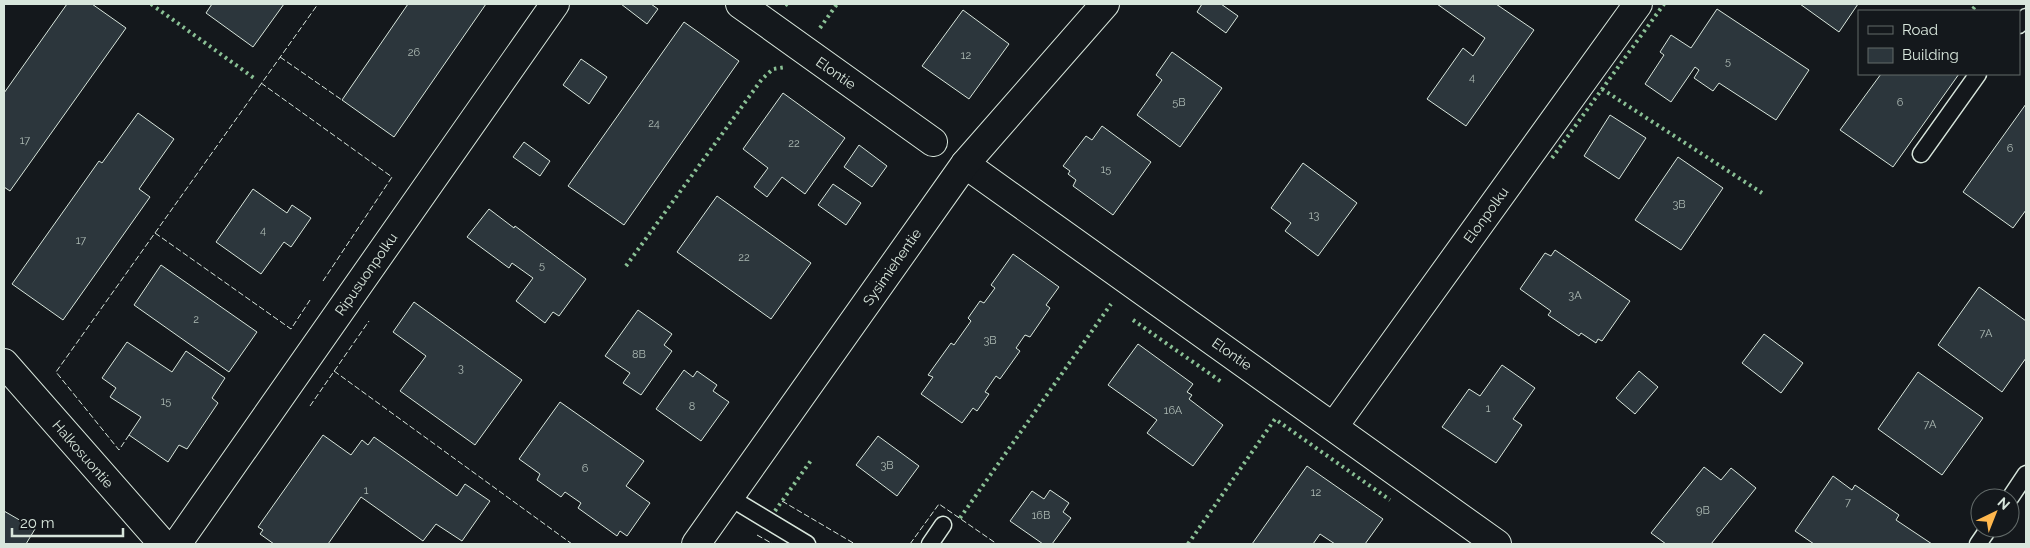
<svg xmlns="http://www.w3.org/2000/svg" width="2030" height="548" font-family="Raleway,sans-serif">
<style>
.building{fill:#2c363c;stroke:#d8e6dc}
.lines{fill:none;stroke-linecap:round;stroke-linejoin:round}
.service-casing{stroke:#d8e6dc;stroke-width:19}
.minor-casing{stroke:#d8e6dc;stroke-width:30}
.tertiary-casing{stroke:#d8e6dc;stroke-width:30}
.service{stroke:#14181c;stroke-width:16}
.minor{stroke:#14181c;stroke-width:28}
.tertiary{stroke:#14181c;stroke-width:28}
.hedge{stroke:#8ac095;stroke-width:4;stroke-dasharray:2.5 4;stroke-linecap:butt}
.fence{stroke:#d8e6dc;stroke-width:1;stroke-dasharray:6 2.5;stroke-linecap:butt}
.labels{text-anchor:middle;stroke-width:4;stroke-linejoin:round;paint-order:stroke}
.number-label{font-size:11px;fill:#adbab4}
.street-label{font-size:14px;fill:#d8e6dc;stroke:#14181c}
</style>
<rect width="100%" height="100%" fill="#14181c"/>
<!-- building -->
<path class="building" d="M67 4H92L126 28 10 191 4 187V93Z
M212 4H284L253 47 206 13Z
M408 4H486L394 137 342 100Z
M621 4H651L658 9 647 24Z
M1202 4H1221L1238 16 1226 33 1197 12Z
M1437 4H1496L1534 30 1466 126 1427 99 1463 48 1473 56 1485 38Z
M1800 4H1858L1839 32Z
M1717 9 1809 70 1776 120 1719 83 1713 91 1694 78 1699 70 1695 67 1671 102 1645 84 1664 55 1660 52 1671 35 1691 48Z
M963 10 1009 44 969 99 922 66Z
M684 22 739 61 624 225 568 186Z
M1172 52 1222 88 1180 147 1137 115 1162 80 1156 75Z
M581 59 607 77 589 104 563 85Z
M1881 74H1959L1893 167 1840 130Z
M783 93 845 138 805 194 782 177 767 197 754 187 768 168 743 149Z
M2026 104V210L2013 228 1963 192Z
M138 113 174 139 139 189 150 197 63 320 12 284 99 161 102 163Z
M1610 115 1646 138 1619 179 1584 156Z
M1102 126 1151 162 1113 215 1073 186 1076 180 1068 174 1070 171 1063 166 1086 136 1092 140Z
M524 142 550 161 540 176 513 157Z
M859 145 887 166 872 187 844 167Z
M1678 157 1723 188 1681 250 1635 220Z
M1303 163 1357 203 1318 256 1285 231 1291 223 1271 208Z
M833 184 861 203 846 225 818 205Z
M253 189 287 213 292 205 311 218 291 247 284 242 261 274 216 242Z
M717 196 811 263 771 319 677 252Z
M489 209 514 228 515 226 586 279 559 316 553 312 545 323 516 301 533 278 512 263 509 268 467 237Z
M1555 250 1630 301 1602 341 1598 339 1596 343 1581 333 1579 336 1548 315 1551 311 1520 289 1545 253 1551 256Z
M1013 254 1059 287 1046 305 1050 308 1030 337 1025 335 1016 348 1020 351 1000 379 996 376 985 392 989 394 977 411 973 408 962 423 921 394 933 377 928 375 951 343 954 345 971 321 968 318 980 301 984 303 995 288 991 285Z
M161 265 257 332 229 372 134 305Z
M1979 287 2026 321V358L2002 392 1938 345Z
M414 302 522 380 475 445 400 391 426 356 393 332Z
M638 310 672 334 664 345 672 351 641 395 623 383 630 373 605 356Z
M1764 334 1803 363 1781 393 1742 363Z
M127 342 172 372 186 351 225 378 212 398 218 403 187 449 179 445 168 462 129 435 141 417 110 397 116 388 102 378Z
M1138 344 1193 384 1187 392 1192 395 1189 399 1223 425 1193 466 1147 433 1157 420 1108 385Z
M1502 365 1535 388 1513 419 1522 425 1496 463 1442 427 1469 389 1480 396Z
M684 370 693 377 697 371 717 385 713 391 729 402 701 441 656 409Z
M1639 371 1658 387 1635 414 1616 398Z
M1918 372 1983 418 1942 475 1878 429Z
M560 402 644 461 626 486 650 503 627 536 620 531 617 536 578 508 581 503 565 492 561 497 537 480 540 474 519 459Z
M323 435 351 455 362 440 368 445 374 437 457 496 465 484 490 501 462 541 436 524 423 541 361 497 328 544H274L260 534 263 530 258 527Z
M878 436 919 466 897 496 856 465Z
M1307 466 1383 519 1365 544H1335L1320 534 1313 544H1252Z
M1704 467 1721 480 1731 468 1756 488 1711 544H1666L1651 533Z
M1833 476 1852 490 1855 485 1899 515 1896 520 1932 544H1814L1795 531Z
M1050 490 1069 503 1063 512 1071 518 1052 544H1043L1010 521 1032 491 1044 499Z
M4 511 35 529 26 544H4Z"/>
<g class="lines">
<!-- service casing -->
<g class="service-casing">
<path id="service" d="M2019 25 2026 17
M1921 154 1978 74
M729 497 807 544
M2010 498 2026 474
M930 544 943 525
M1978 544 1989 528"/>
</g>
<!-- minor casing -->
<g class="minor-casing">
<path id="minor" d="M740 4 933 142
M965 164 1497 544
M4 363 163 544
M1334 426 1638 4
M177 544 555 4"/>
</g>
<!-- tertiary casing -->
<g class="tertiary-casing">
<path id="tertiary" d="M696 544 965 164 1105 4"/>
</g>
<!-- service -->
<use href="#service" class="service"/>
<!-- minor -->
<use href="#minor" class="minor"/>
<!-- tertiary -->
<use href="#tertiary" class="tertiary"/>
<!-- hedge -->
<path class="hedge" d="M151 4 254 78
M786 4 790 7
M1973 9 1977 4
M820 28 837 4
M1602 89 1762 193
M1552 158 1664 4
M626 266 762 79 773 69 786 67
M1133 320 1223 383
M775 511 812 459
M960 518 1111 304
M1188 544 1275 419 1390 500"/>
<!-- fence -->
<path class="fence" d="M280 57 342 100
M261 83 392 177 323 281
M155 233 291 329 310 300
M334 371 572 544
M310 406 369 321
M129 435 119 450 56 372 318 4
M782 501 855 544
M757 535 773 544
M910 544 939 504 997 544"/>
</g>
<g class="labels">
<!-- number labels -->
<g class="number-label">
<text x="414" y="56">26</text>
<text x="966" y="59">12</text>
<text x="1728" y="65">5</text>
<text x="1472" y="81">4</text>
<text x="1179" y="106">5B</text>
<text x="1900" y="106">6</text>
<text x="654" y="127">24</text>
<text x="25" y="144">17</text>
<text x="794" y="147">22</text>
<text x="2010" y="152">6</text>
<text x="1106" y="173">15</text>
<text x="1679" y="208">3B</text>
<text x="1314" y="219">13</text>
<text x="263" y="234">4</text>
<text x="81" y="244">17</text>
<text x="744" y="261">22</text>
<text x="542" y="269">5</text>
<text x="1575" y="299">3A</text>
<text x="196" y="323">2</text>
<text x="1986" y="337">7A</text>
<text x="990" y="344">3B</text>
<text x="639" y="358">8B</text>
<text x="461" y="372">3</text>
<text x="166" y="405">15</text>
<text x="692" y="410">8</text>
<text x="1488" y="412">1</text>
<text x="1173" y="414">16A</text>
<text x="1930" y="428">7A</text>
<text x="887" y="469">3B</text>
<text x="585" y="472">6</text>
<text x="366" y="494">1</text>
<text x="1316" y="496">12</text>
<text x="1848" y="506">7</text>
<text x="1703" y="514">9B</text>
<text x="1041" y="519">16B</text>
</g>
<!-- street labels -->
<g class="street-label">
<text transform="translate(836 73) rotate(35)" y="5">Elontie</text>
<text transform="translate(1486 215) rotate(-54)" y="5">Elonpolku</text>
<text transform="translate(892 267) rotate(-55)" y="5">Sysimiehentie</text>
<text transform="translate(366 274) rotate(-55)" y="5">Ripusuonpolku</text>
<text transform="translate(1232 354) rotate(35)" y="5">Elontie</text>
<text transform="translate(83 454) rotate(49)" y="5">Halkosuontie</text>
</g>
</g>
<!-- border -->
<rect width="2030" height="548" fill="none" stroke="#d8e6dc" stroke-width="10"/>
<!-- legend -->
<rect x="1858" y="10" width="162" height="65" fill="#14181c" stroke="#626a69"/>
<rect x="1868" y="26" width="25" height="8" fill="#14181c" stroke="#626a69"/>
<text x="1902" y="35" font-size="15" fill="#d8e6dc">Road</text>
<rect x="1868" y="48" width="25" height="15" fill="#2c363c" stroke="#626a69"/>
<text x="1902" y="60" font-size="15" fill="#d8e6dc">Building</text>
<!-- north arrow -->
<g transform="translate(1995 513) rotate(43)"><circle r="24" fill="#14181c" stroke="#626a69"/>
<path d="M0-4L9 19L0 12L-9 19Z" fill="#ffb74d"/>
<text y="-8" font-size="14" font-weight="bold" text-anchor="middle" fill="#d8e6dc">N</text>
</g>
<!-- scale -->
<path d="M12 528v8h111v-8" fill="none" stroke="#d8e6dc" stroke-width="2.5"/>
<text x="20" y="528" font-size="15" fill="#d8e6dc" stroke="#14181c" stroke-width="4" paint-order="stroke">20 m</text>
</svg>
